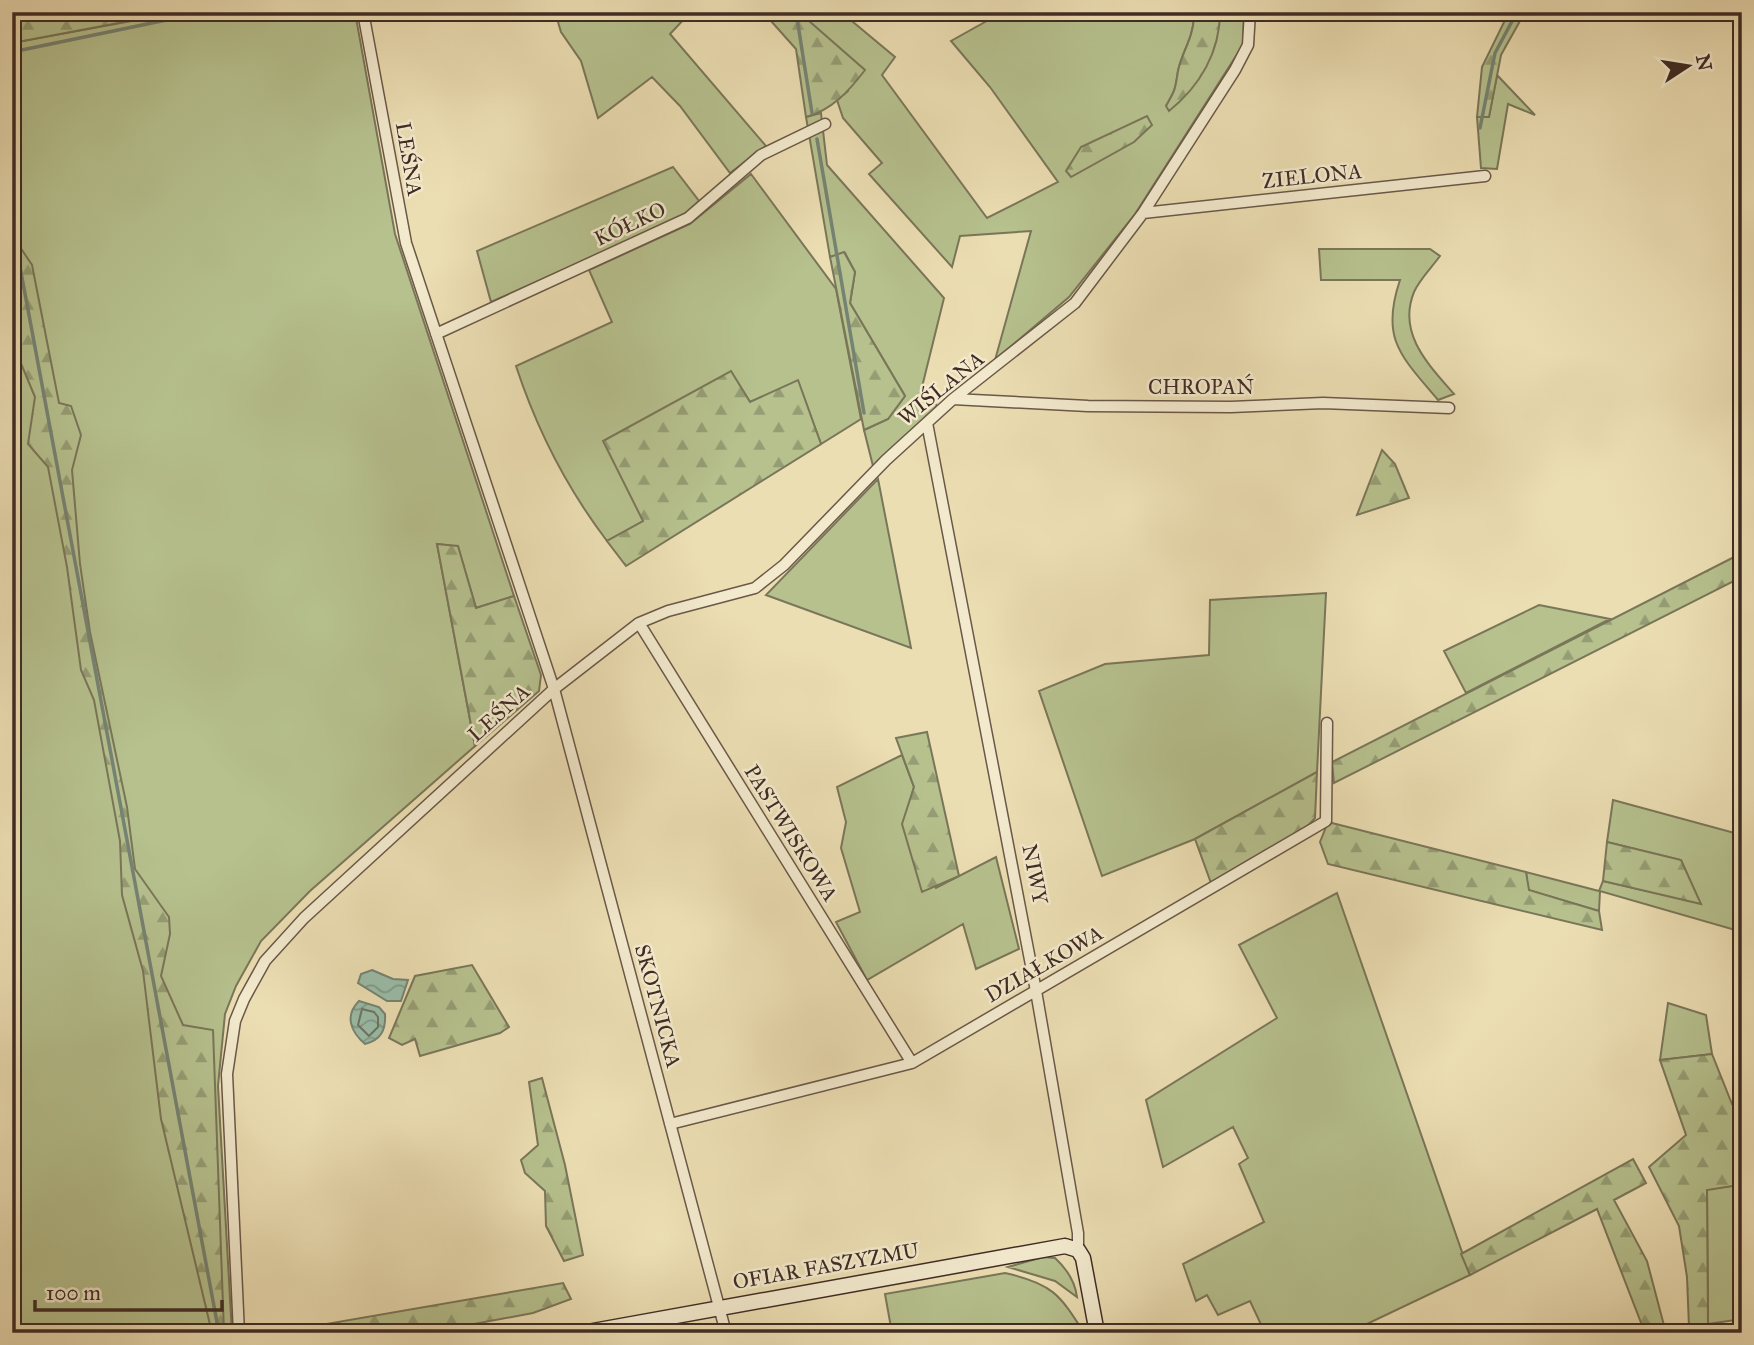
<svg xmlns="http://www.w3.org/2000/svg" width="1754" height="1345" font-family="'IM FELL Great Primer',serif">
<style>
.grass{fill:#b6c18e;stroke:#7a7659;stroke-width:2}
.forest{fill:url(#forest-firs);stroke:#7a7659;stroke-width:2}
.water{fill:url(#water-waves);stroke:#768373;stroke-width:2}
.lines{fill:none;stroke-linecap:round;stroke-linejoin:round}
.shore{stroke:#6c7466;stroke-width:2}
.stream{stroke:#768373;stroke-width:3.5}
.street-casing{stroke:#6a5848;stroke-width:13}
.secondary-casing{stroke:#3f2b24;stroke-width:17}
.street{stroke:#f3eace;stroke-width:10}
.secondary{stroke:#f3eace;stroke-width:14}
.labels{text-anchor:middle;stroke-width:5;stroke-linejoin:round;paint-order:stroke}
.street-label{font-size:21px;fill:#3f2b24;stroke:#f3eace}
</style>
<defs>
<pattern id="forest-firs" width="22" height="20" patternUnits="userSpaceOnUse" patternTransform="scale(1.75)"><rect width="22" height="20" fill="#b6c18e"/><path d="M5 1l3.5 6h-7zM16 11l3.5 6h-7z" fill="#959d74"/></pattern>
<pattern id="water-waves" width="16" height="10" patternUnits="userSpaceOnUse" patternTransform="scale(1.75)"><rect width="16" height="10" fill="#9abda8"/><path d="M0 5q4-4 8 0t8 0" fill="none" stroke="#7f9a89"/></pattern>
</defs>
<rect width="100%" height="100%" fill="#ecdeb3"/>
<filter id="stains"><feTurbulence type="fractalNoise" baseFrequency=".00286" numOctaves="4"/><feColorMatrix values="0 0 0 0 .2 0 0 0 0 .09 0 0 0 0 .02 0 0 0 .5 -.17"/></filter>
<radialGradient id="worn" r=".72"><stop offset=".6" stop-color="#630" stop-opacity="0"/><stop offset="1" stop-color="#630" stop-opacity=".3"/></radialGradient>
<!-- grass -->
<path class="grass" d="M180 12H355L395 234 514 596 476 608 458 547 437 544 475 746 310 891 261 941 236 986 225 1014 218 1086 232 1333H12V43Z
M555 12H681L686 17 670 34 766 146 730 173 680 106 652 77 598 118 581 61 561 32Z
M813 12H841L895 57 882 75 987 218 1058 182 990 87 951 41 1003 12H1190L1194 17C1193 39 1182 51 1178 71 1175 89 1176 89 1166 106L1220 17V12H1244L1243 45 1135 214 1069 297 995 360 1031 231 960 236 952 267 869 174 882 163 843 118 837 100 848 91 808 21Z
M1497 75 1535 115 1508 104 1497 169 1481 168 1477 117 1489 116Z
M821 113 827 165 944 298 922 387 937 406 873 466 864 430 888 419 905 396 850 303 855 272 845 253 830 257 806 117Z
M673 167 699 201 683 216 491 302 477 251Z
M751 174 836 289 861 419 821 444 798 381 750 402 731 372 644 521 607 541C566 487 537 430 516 366L612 322 589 270 690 224Z
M1319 249H1430L1440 256C1432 267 1419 280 1414 292 1397 334 1429 365 1454 394L1438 400C1401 356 1380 339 1400 280H1321Z
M878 479 911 648 766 595Z
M1326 593 1317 772 1195 839 1102 876 1039 691 1105 664 1209 655 1210 600Z
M1539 605 1610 619 1466 693 1444 651Z
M902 755 914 787 903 825 936 888 996 857 1019 949 976 969 963 924 867 980 836 922 860 912 841 848 846 822 837 787Z
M1613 800 1742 835V932L1600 891 1599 911 1528 890 1526 872 1599 891 1603 881 1700 903 1681 860 1607 842Z
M1337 893 1470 1275 1348 1333H1265L1250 1301 1218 1315 1207 1295 1196 1301 1183 1264 1264 1222 1239 1164 1248 1158 1233 1127 1163 1167 1146 1100 1277 1018 1239 945Z
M1668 1003 1706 1015 1712 1054 1660 1060Z
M1740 1151 1742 1319 1708 1324 1707 1189 1739 1185Z
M1043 1257 1055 1258C1067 1269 1075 1281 1077 1297L1055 1281 1008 1267Z
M1005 1273C1051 1283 1060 1294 1084 1333H892L885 1294Z"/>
<!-- forest -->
<path class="forest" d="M12 12H161V15L12 43Z
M763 12H813L809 21 865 70C849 91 832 110 806 117L796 49Z
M1190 12H1220C1220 52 1200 86 1169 111L1166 106C1176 89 1175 89 1178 71 1182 52 1193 39 1194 17Z
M1509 12H1525L1501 55 1489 117H1477L1482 67Z
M1147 116 1152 125 1134 142 1071 177 1066 171 1081 147Z
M12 153 21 195 12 226Z
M12 235 32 265 59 403 71 406 81 435 72 470 80 564 90 632 127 807 135 869 169 917 170 934 161 976 183 1025 213 1030 224 1333H212L161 1119 143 971 122 895 120 841 94 700 81 670 67 567 48 467 28 444 35 397 12 342Z
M844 252 855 272 850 303 905 396 888 419 864 430 830 257Z
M731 371 750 402 798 380 821 444 626 566 607 541 643 521 603 441Z
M1382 450 1395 464 1409 498 1357 515Z
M437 544 458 546 476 608 514 596 541 675 539 691 475 746Z
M1742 553V577L1334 783 1332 762Z
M927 732 959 876 922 892 902 824 914 787 896 738Z
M1317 772 1315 818 1306 828 1211 883 1195 839Z
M1328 822 1526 872 1529 890 1599 911 1602 930 1328 864 1320 842Z
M1607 842 1681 860 1701 904 1603 881Z
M472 965 509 1027 500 1033 420 1056 415 1039 402 1045 389 1038 415 976Z
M1712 1054 1732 1104 1742 1100 1739 1185 1707 1190 1708 1324 1689 1327 1687 1277 1679 1226 1649 1167 1686 1135 1660 1060Z
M542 1078 565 1165 583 1255 564 1261 546 1226 545 1191 525 1173 521 1160 538 1145 529 1082Z
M1633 1159 1646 1183 1614 1200 1647 1261 1666 1333H1645L1597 1209 1470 1275 1461 1254Z
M563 1283 571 1299 533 1313 426 1333H325L326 1324Z"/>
<!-- water -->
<path class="water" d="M372 970 393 979 408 980 401 1001H387L358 983 361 974Z
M359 1001 379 1007 385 1014C386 1030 381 1040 365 1044 351 1032 344 1016 359 1001Z"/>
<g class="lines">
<!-- shore -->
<path class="shore" d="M362 1009 374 1012 378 1017V1027L369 1036 358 1025Z"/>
<!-- stream -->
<path class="stream" d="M796 12 812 113
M12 52 205 12
M1480 128 1495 53 1517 12
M817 139 864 413
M12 224 219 1333"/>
<!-- street casing -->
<g class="street-casing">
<path id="street" d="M1143 213 1485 176
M436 334 688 218 761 155 825 124
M953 399 1088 406 1231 407 1323 403 1449 408
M927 423 1036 991 1078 1233V1250
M639 623 912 1063
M670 1124 912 1063 1326 821 1327 723
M239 1333 227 1074 235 1021 244 999 265 961 304 918 554 689 406 243 363 12
M726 1333 554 689 639 623 668 611 755 588 784 565 886 460 953 399 1075 303 1143 213 1235 70 1248 45 1250 12"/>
</g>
<!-- secondary casing -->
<g class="secondary-casing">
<path id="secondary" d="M582 1333 1065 1246 1078 1250 1083 1258 1097 1333"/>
</g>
<!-- street -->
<use href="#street" class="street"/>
<!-- secondary -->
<use href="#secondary" class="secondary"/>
</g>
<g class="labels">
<!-- street labels -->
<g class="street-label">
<text transform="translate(409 159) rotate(80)" y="7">LEŚNA</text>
<text transform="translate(1312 176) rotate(-6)" y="7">ZIELONA</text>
<text transform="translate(630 224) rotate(-25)" y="7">KÓŁKO</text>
<text x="1201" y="394">CHROPAŃ</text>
<text transform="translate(941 388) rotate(-39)" y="7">WIŚLANA</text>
<text transform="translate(499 713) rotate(-42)" y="7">LEŚNA</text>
<text transform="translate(791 833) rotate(58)" y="7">PASTWISKOWA</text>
<text transform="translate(1035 874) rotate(79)" y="7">NIWY</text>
<text transform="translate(1044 964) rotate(-30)" y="7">DZIAŁKOWA</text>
<text transform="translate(658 1006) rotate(75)" y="7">SKOTNICKA</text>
<text transform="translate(826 1266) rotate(-10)" y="7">OFIAR FASZYZMU</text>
</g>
</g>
<!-- margin -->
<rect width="1754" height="1345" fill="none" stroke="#ecdeb3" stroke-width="42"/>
<rect x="14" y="14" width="1726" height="1317" fill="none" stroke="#3f2b24" stroke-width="3.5"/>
<rect x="21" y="21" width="1712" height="1303" fill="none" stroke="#3f2b24" stroke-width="2"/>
<!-- north arrow -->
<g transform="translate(1688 66) rotate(78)" stroke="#f3eace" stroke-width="5" paint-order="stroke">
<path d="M0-5L12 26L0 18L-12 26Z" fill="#3f2b24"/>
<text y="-10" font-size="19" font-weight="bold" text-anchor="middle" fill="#3f2b24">N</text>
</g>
<!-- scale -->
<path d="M35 1300v10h187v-10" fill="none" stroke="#3f2b24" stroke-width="3.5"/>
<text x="46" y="1300" font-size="21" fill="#3f2b24" stroke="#f3eace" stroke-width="5" paint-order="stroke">100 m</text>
<rect width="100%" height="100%" filter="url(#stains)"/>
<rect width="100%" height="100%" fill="url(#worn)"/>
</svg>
